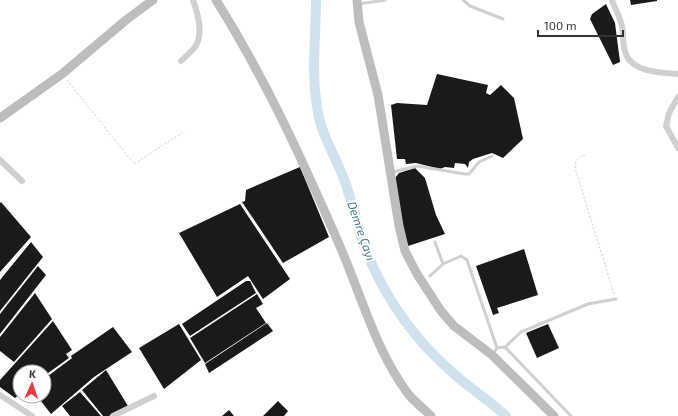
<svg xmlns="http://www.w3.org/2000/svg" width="678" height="416" font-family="'Exo 2',sans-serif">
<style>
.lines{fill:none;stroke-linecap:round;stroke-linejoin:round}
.river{stroke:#cfe2ee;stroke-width:10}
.building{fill:#1a1a1a}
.path{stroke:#cdcdcd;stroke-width:1;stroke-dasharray:2 2;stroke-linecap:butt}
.lane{stroke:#d0d0d0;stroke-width:3}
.street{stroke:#d0d0d0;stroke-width:6}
.secondary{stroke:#bdbdbd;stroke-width:9}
.labels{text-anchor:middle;stroke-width:4;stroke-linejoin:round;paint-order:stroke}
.water-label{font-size:12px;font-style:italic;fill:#3f7597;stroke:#fff}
</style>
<rect width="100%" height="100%" fill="#fff"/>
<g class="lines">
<!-- river -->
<path class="river" d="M316 0C316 36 311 70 317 106 320 134 336 156 345 182 354 207 358 233 369 258 388 302 418 343 454 374 471 389 490 401 506 416"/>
</g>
<!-- building -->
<path class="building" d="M630 0H657V1L631 5Z
M606 4 615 23 620 62 613 65 590 19 592 14Z
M437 74 488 85 486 93 490 95 501 85 514 98 523 139 503 158 492 153 473 159 469 162 468 168 465 164 455 163 454 168 445 167 440 169 416 163 406 164 405 159H397L391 105 397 103 427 105Z
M300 167 329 237 283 263 242 202 245 201 246 190Z
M415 168 425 178 436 215 445 234 408 246 404 233 395 178 399 173Z
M1 202 31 237 0 272V203Z
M240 204 290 279 263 299 248 276 217 297 179 233Z
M31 242 43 257 0 311V280Z
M524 249 538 295 497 308 499 313 493 315 476 266Z
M38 266 46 275 0 334V314Z
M246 281H250L256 293 190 336 182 324Z
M35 293 52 319 14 362 0 351V337Z
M257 294 263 304 256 308 266 323 205 363 190 338Z
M53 321 72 350 66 354 69 358 44 376V372H20V394L15 398 0 387V380Z
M267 323 273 331 209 373 205 364Z
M179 324 201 360 164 389 139 348Z
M548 324 559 348 537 358 526 333Z
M113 327 132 352 94 377 51 414 37 396H44V379L72 358 71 356Z
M106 370 128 406 109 416H103L82 390Z
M80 392 101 416H70L62 406Z
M278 401 288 411 284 416H263Z
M229 410 234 416H222Z"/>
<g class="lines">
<!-- path -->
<path class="path" d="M67 80 134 164 185 131
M585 155C577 158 576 159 575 168L614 294"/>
<!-- lane -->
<path class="lane" d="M463 0 470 6 503 19
M359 4 385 0
M393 172 417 166 465 174H469L479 162 492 156
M435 242 443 264
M430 276 443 264 461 256 467 260 497 348
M505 347 521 332 588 304 616 299
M492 355 497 348 505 347 571 416"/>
<!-- street -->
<path class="street" d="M612 0C615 9 620 17 622 26 624 34 622 43 625 51 630 72 660 73 678 74
M181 61C185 57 191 52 195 47 204 34 198 14 193 0
M678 97 669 113 666 126 678 148
M0 160 22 181
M0 395 32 416
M113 416 154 396"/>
<!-- secondary -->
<path class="secondary" d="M216 0C265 78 302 159 339 244 361 294 375 350 409 395 415 402 424 409 431 416
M357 0 359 22 378 95 399 226 405 251 417 274 441 311 454 326 492 355 554 416
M0 118 62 74 126 20 153 0"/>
</g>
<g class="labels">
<!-- water labels -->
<g class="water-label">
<text transform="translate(361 231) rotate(71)" y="4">Demre Çayı</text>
</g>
</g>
<!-- north arrow -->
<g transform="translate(32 384) rotate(3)"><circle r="19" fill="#ffffff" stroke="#adadad"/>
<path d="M0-3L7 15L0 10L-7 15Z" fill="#e63946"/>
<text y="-6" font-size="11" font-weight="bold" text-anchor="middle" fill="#333333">K</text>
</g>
<!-- scale -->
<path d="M538 30v6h85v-6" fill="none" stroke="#333333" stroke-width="2"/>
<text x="544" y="30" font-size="12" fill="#333333" stroke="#ffffff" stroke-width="3" paint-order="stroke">100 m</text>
</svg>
